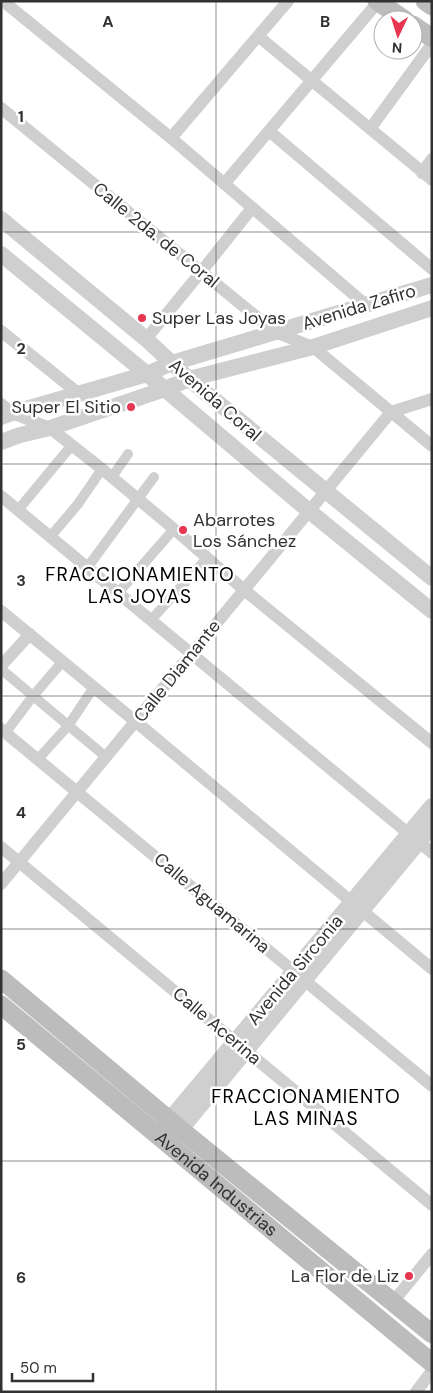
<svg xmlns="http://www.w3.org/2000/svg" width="433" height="1393" font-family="'DM Sans',sans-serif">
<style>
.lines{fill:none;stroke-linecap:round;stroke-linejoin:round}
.pedestrian{stroke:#cfcfcf;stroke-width:10}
.minor{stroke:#cfcfcf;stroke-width:12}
.tertiary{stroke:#cfcfcf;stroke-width:16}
.secondary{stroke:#bcbcbc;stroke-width:19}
.grid{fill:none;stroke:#323232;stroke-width:1;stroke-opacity:0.55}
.poi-dot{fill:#e83552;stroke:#fff;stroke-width:2}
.labels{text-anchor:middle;stroke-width:5;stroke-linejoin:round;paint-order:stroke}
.street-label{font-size:18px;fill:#323232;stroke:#fff}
.poi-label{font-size:18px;fill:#323232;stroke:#fff;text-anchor:start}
.neighbourhood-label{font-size:19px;letter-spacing:1px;fill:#000;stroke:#fff}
.grid-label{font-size:16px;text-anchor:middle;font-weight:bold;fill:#323232;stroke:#fff;stroke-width:5;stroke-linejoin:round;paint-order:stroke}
</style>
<rect width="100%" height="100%" fill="#fff"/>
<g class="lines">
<!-- pedestrian -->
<path class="pedestrian" d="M112 477 128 454
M18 510 72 445
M50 537 78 504 102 469
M87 568 154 477
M118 593 174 529
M151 620 207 558
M1 669 106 757
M6 732 33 696 63 661
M38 759 68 726 94 687"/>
<!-- minor -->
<path class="minor" d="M3 1 171 138 366 305
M258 36 432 180
M1 108 275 332 313 347 432 446
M370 129 432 44
M269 131 432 269
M171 138 288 1
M422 173 432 159
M224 184 378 2
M1 331 78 393
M146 339 201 272 252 208
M1 404 12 413 50 428 102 469 174 529 243 589 432 743
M1 496 432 853
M1 611 135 721 432 969
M1 666 30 634
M1 729 432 1086
M1 847 432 1205
M1 884 391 412 432 399
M393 1302 432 1254
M416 1392 432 1371"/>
<!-- tertiary -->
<path class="tertiary" d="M1 219 146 339 189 379 432 578
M1 254 147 374 309 511 432 611
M1 417 12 413 147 374 172 363 432 285
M1 442 20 435 50 428 165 389 189 379 313 347 432 308
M161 1130 432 806
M172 1140 432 826"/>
<!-- secondary -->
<g class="secondary">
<path d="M377 1 405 20"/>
<path d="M425 1 432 6"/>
<path d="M413 25 432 38"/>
<path d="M1 979 181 1130 432 1334"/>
<path id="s1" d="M1 1005 432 1363"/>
</g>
</g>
<!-- grid -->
<path class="grid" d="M216 1V1392M1 232H432M1 464H432M1 696H432M1 929H432M1 1161H432"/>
<!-- markers -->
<g class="poi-dot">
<circle cx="142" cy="318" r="5"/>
<circle cx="131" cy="407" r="5"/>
<circle cx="183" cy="530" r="5"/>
<circle cx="409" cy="1276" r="5"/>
</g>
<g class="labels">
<!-- street labels -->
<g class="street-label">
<text transform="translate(156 235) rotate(39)" y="6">Calle 2da. de Coral</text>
<text transform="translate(359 307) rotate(-17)" y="6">Avenida Zafiro</text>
<text transform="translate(215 400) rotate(41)" y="6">Avenida Coral</text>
<text transform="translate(177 671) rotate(-51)" y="6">Calle Diamante</text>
<text transform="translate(212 903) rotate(40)" y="6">Calle Aguamarina</text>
<text transform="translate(295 970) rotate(-50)" y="6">Avenida Sirconia</text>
<text transform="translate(217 1026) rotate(40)" y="6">Calle Acerina</text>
<text dy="6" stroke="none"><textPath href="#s1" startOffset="280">Avenida Industrias</textPath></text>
</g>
<!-- poi labels -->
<g class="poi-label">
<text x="152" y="324">Super Las Joyas</text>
<text x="121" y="413" text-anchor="end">Super El Sitio</text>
<text x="193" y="526">Abarrotes<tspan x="193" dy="21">Los Sánchez</tspan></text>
<text x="399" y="1282" text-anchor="end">La Flor de Liz</text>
</g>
<!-- neighbourhood labels -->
<g class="neighbourhood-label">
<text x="140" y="581">FRACCIONAMIENTO<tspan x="140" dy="22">LAS JOYAS</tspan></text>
<text x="306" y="1103">FRACCIONAMIENTO<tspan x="306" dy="22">LAS MINAS</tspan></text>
</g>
</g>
<g class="grid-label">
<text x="108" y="27">A</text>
<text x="325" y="27">B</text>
<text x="21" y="122">1</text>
<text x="21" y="354">2</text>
<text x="21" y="586">3</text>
<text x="21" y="818">4</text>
<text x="21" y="1050">5</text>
<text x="21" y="1283">6</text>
</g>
<!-- border -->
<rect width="433" height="1393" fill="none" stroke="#323232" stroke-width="5"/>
<!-- north arrow -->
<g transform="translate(398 35) rotate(184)"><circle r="24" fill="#ffffff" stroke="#adadad"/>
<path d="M0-4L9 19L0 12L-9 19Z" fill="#e83552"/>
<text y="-8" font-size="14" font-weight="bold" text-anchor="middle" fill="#323232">N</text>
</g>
<!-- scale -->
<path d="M12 1373v8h81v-8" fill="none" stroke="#323232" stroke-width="2.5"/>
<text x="20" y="1373" font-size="15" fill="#323232" stroke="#ffffff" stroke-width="4" paint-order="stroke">50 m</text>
</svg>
